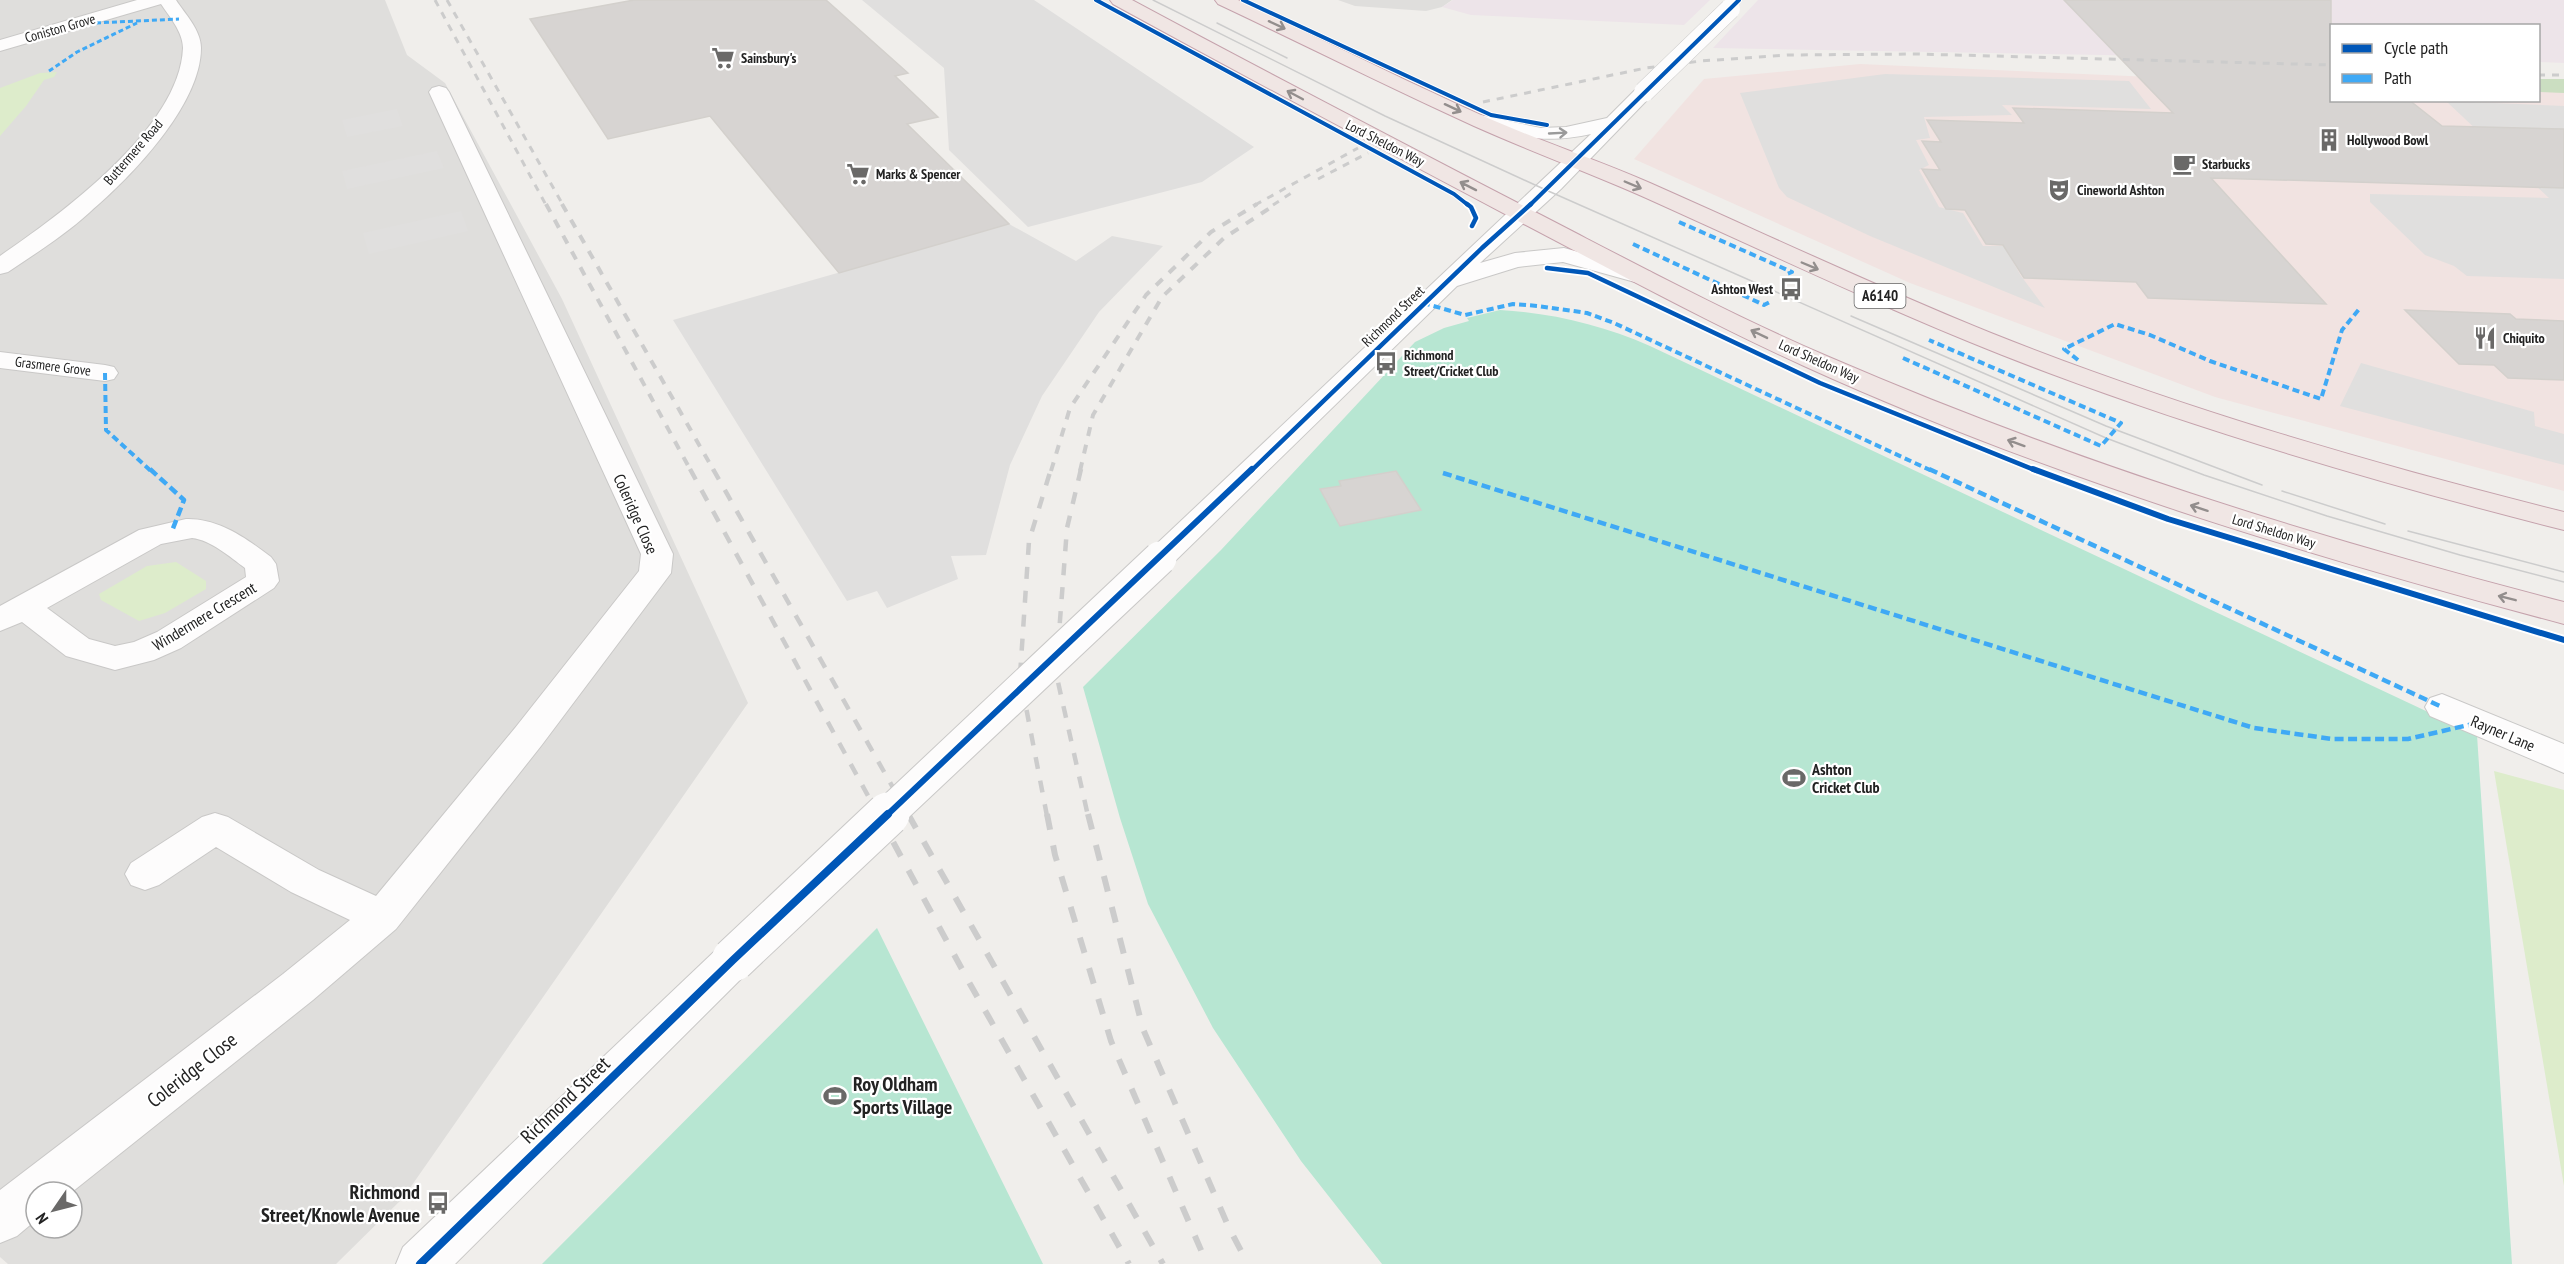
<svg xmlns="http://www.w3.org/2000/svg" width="2564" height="1264" font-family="'PT Sans Narrow',sans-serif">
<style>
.residential{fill:#dfdedc;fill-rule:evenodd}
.commercial{fill:#f1e3e1}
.industrial{fill:#ede4e9}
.grass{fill:#ddeccb}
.forest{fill:#cbdec1}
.pitch{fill:#b7e6d2}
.parking{fill:#e0dfde}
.building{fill:#d7d4d2;stroke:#d3d0cc;stroke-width:1.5}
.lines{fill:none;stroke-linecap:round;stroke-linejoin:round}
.minor-casing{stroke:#c9c8c7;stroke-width:2}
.trunk-casing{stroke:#c5a2ac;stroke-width:2}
.minor{fill:#fdfcfc;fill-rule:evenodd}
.trunk{fill:#f0e6e4;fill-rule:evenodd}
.tram{stroke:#ccc;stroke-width:1.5}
.rail-far3{stroke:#ccc;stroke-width:3;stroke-dasharray:7 7;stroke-linecap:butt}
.rail-far2{stroke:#ccc;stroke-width:4;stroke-dasharray:9 9;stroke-linecap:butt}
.rail-far1{stroke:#ccc;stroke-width:4.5;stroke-dasharray:12 12;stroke-linecap:butt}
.rail{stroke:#ccc;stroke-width:6;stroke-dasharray:16 16;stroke-linecap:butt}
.minor-bridge-far2-casing{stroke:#c9c8c7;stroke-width:21;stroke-linecap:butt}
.minor-bridge-far1-casing{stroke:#c9c8c7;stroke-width:35;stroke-linecap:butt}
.minor-bridge-casing{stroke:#c9c8c7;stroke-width:45;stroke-linecap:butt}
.minor-bridge-far2{stroke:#fdfcfc;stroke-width:20}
.minor-bridge-far1{stroke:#fdfcfc;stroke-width:33}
.minor-bridge{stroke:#fdfcfc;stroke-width:43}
.quiet-far2{stroke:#3fa9f5;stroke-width:3;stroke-dasharray:5 3;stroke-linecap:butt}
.quiet-far1{stroke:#3fa9f5;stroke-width:4;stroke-dasharray:7 4;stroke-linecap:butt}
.quiet{stroke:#3fa9f5;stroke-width:4.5;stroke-dasharray:9 4.5;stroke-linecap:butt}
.cycleway-far3-casing{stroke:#fff;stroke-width:6}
.cycleway-far2-casing{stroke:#fff;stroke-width:8}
.cycleway-far1-casing{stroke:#fff;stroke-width:10}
.cycleway-casing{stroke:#fff;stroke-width:11}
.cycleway-far3{stroke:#0057b8;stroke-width:4}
.cycleway-far2{stroke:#0057b8;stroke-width:4.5}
.cycleway-far1{stroke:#0057b8;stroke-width:6}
.cycleway{stroke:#0057b8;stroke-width:8}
.oneway{stroke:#938e8d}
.oneway2{stroke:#9a9a9a}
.labels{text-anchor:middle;stroke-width:4.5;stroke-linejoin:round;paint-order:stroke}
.far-street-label{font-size:14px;fill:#222;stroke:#fff}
.far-poi-label{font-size:14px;font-weight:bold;fill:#222;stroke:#fff;text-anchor:start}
.shield{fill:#fff;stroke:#646464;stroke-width:1.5}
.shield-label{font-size:15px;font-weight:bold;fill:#222}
.street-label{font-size:16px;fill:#222;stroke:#fff}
.poi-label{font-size:16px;font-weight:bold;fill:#222;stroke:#fff;text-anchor:start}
.near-street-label{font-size:20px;fill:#222;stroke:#fff}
.near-poi-label{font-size:20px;font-weight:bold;fill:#222;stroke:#fff;text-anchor:start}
</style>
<rect width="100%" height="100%" fill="#f0eeeb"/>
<!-- residential -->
<path class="residential" d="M0 0H385L407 55 445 83 562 299 748 703 403 1198 336 1264H8L0 1257ZM36 1192H72V1228H36Z
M1338 0H1452L1442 7 1426 11 1355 6Z"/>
<!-- commercial -->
<path class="commercial" d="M1860 64 2331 85 2332 100H2538L2539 91H2564V491L2215 397 1910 283 1634 159 1704 79Z"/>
<!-- industrial -->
<path class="industrial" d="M1453 0H1710L1684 25 1471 15 1442 7Z
M1758 0H2564V63L2539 62 2538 26H2332L2331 59 1713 48Z"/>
<!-- grass -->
<path class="grass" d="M57 72 54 77 44 80 26 106 0 136V88L40 73Z
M176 562 206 581V589L165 613 139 621 101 600 99 594 147 566Z
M2494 771 2564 790V1186Z"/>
<!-- forest -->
<path class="forest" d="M2539 79H2564V93L2539 92Z"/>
<!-- pitch -->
<path class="pitch" d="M1500 310C1552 313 1602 325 1650 346L2477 735 2512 1264H1382L1301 1161 1213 1028 1148 904 1120 818 1083 687 1221 550 1415 342 1444 328 1469 321 1467 318Z
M877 928 1043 1264H542Z"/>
<!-- parking -->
<path class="parking" d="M862 0H1034L1254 147 1202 182 1028 227 949 150 944 68Z
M1885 74 2129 81 2151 109 2002 105 2012 115 1924 117 1930 138 1916 140 1929 165 1919 170 1939 207 1963 213 1983 246H2004L2021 276 2045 308 1870 236 1787 197 1779 188 1740 93Z
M2446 101 2564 106V279L2467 276 2454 266 2425 255 2370 202V194L2549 198Z
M397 109 403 126 347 137 342 120Z
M437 151 444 168 347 189 342 171Z
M461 211 468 231 369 254 363 233Z
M1009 224 1076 261 1112 236 1163 246 1099 312 1042 396 1010 465 986 555 951 556 958 579 887 608 877 591 847 601 673 320Z
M2361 363 2534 412 2535 426 2564 434V465L2340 406Z"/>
<!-- building -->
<path class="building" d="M634 0H826L908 73 895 76 938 117 907 124 1009 224 839 273 710 116 608 139 530 19Z
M2064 0H2331V100H2409L2442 126 2564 129V188L2211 178 2326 304 2148 298 2136 282 2024 278 2003 245 1986 244 1965 210 1946 209 1922 169 1940 170 1922 141 1941 142 1927 120 2024 123 2013 108 2173 113Z
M2405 310 2510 314 2516 319 2564 321V380L2508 378 2494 365 2459 364Z
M1396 471 1421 510 1340 526 1320 489 1341 486 1339 481Z"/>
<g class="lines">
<!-- minor casing -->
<g class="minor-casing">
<path id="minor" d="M137 0H176C185 14 201 30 201 48 201 105 131 177 90 212 65 235 36 253 8 272L0 274V256C60 215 180 128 183 48 183 32 169 16 161 4L0 51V40Z
M439 86 446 88 449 92 673 554 671 573 541 746 396 929 313 1000 72 1192H36V1220L17 1236 0 1243V1190L283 974 350 920 291 892 216 847 159 885 145 890 131 885 125 874 131 863 202 817 215 813 228 817 319 870 376 896 515 728 639 571 641 554 429 92 432 88Z
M1644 86 1651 88 1654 92 1651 96 1561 189 1480 263 1515 253 1564 248 1651 272 1654 277 1651 282 1642 284 1563 262 1518 267 1457 286 1171 565 1160 568 1149 565 1144 558 1149 551 1591 134C1545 144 1518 137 1473 125L1470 121 1473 117 1480 115 1541 128 1566 127 1607 118 1637 88Z
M0 352 105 365 114 367 118 373 114 379 105 381 0 368Z
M186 519C218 518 246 538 271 557L276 564 279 581 274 588 181 648 154 660 115 670 66 656 22 622 0 631V606L139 530ZM192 538C211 540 230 557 245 568L246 577 157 632 134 642 115 646 89 639 47 608 161 544Z
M2442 694 2564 744V773L2430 716 2425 707 2430 698Z
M733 942 748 948 754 960 748 972 455 1264H396L403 1247 718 948Z"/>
</g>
<!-- trunk casing -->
<g class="trunk-casing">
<path id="trunk" d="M1110 0H1132C1268 73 1404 144 1541 215 1636 264 1731 315 1829 357 2067 460 2313 537 2564 602V624C2305 555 2048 477 1804 366 1707 322 1614 271 1520 222 1384 150 1248 78 1113 4Z
M1215 0H1238C1322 39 1405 81 1490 119 1543 142 1597 160 1650 183 1763 233 1875 286 1991 333 2177 407 2369 463 2564 512V530C2390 486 2218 436 2049 373 1915 323 1786 261 1655 202 1596 175 1534 153 1474 126 1388 87 1303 44 1218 4Z"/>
</g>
<!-- minor -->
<use href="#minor" class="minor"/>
<!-- trunk -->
<use href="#trunk" class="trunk"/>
<!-- tram -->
<path class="tram" d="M1153 0 1385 116 1546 190 2106 438 2204 475 2327 516 2460 555 2564 582
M1217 23 1287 58
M1851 316 2106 426 2262 485
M2282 491 2385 524
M2408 531 2564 572"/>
<!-- rail-far3 -->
<path class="rail-far3" d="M435 0 546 205
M447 0 563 205
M2538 75H2564
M1483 102 1646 68 1701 61 1787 55 1917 54 2332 65
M1318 179 1368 153
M1255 205 1358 148
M1273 205 1296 190"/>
<!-- rail-far2 -->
<path class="rail-far2" d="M546 204 691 471
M562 204 714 471
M1051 471 1070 408 1146 295 1211 232 1257 204
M1080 471 1093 415 1162 297 1224 238 1276 204"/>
<!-- rail-far1 -->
<path class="rail-far1" d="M690 469 879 816
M713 469 909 816
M1081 469 1067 528 1056 673 1088 816
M1047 816 1020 676 1029 541 1051 469"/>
<!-- rail -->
<path class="rail" d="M878 814 970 984 1129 1264
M908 814 1163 1264
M1047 814 1055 855 1111 1041 1207 1264
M1088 814 1143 1029 1229 1228 1248 1264"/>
<!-- minor-bridge-far2 casing -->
<g class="minor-bridge-far2-casing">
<path id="minor-bridge-far2" d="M1644 92 1730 9"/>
</g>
<!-- minor-bridge-far1 casing -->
<g class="minor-bridge-far1-casing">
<path id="minor-bridge-far1" d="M886 816 1160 558"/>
</g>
<!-- minor-bridge casing -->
<g class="minor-bridge-casing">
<path id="minor-bridge" d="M733 960 888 814"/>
</g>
<!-- minor-bridge-far2 -->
<use href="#minor-bridge-far2" class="minor-bridge-far2"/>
<!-- minor-bridge-far1 -->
<use href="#minor-bridge-far1" class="minor-bridge-far1"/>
<!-- minor-bridge -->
<use href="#minor-bridge" class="minor-bridge"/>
<!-- quiet-far2 -->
<path class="quiet-far2" d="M72 24 179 19
M49 71 77 52 137 23"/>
<!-- quiet-far1 -->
<path class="quiet-far1" d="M1679 222 1792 272 1787 274
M1633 244 1764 305 1770 302
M1423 303 1465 315 1513 304 1538 306 1587 313 1614 323 1932 471
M1903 358 2101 446 2121 423 1929 340
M2078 360 2064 349 2115 324 2150 335 2210 361 2321 399 2342 330 2360 308
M105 373 106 430 151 471"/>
<!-- quiet -->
<path class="quiet" d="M150 469 184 500 172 531
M1929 469 2442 707
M1443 473 2254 728 2332 739H2408L2477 723"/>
<!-- cycleway-far3 casing -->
<g class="cycleway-far3-casing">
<path id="cycleway-far3" d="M1096 0 1454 194 1468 205
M1243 0 1491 115 1547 125
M1530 205 1739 0"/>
</g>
<!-- cycleway-far2 casing -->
<g class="cycleway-far2-casing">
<path id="cycleway-far2" d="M1467 204 1471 207 1476 218 1472 226
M1547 268 1588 273 1820 383 2037 471
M1251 471 1482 248 1531 204"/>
</g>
<!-- cycleway-far1 casing -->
<g class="cycleway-far1-casing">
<path id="cycleway-far1" d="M2033 469 2168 519 2564 640
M886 816 1252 469"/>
</g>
<!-- cycleway casing -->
<g class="cycleway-casing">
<path id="cycleway" d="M420 1264 733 960 888 814"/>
</g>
<!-- cycleway-far3 -->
<use href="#cycleway-far3" class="cycleway-far3"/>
<!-- cycleway-far2 -->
<use href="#cycleway-far2" class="cycleway-far2"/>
<!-- cycleway-far1 -->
<use href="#cycleway-far1" class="cycleway-far1"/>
<!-- cycleway -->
<use href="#cycleway" class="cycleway"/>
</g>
<!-- one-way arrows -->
<defs><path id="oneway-shaft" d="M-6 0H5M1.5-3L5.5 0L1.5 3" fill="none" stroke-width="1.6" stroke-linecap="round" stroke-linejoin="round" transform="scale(1.5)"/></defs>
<g class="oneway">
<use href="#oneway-shaft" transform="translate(1277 25) rotate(25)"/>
<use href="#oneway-shaft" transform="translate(1295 95) rotate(-152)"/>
<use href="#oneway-shaft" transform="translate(1453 108) rotate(25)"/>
<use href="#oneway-shaft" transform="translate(1633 185) rotate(23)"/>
<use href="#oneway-shaft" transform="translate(1468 186) rotate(-153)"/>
<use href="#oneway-shaft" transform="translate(1810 266) rotate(23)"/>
<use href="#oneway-shaft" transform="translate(1759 334) rotate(-154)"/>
<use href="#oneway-shaft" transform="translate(2016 443) rotate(-160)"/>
<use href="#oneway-shaft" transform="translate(2199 508) rotate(-162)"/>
<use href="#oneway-shaft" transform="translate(2507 598) rotate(-166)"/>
</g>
<use class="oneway2" href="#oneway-shaft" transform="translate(1558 133) rotate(-3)"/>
<!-- icons -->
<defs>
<g id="supermarket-bare" transform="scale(1.8)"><path d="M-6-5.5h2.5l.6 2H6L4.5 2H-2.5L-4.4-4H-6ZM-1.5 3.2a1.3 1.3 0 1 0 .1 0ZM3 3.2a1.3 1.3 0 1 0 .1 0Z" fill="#6a6968" stroke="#fff" stroke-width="2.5" paint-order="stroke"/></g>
<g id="building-bare" transform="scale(1.8)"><path d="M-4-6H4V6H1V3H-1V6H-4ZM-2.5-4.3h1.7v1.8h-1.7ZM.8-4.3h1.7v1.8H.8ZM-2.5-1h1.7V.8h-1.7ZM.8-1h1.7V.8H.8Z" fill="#6a6968" stroke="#fff" stroke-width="2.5" paint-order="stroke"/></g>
<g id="cafe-bare" transform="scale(1.8)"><path d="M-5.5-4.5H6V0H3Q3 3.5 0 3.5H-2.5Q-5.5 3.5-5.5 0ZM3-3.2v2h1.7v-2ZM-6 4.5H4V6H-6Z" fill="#6a6968" stroke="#fff" stroke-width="2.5" paint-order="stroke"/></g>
<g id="theatre-bare" transform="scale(1.8)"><path d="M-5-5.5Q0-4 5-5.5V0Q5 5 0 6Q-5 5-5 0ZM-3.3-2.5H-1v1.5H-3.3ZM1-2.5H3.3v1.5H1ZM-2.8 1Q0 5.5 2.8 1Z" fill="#6a6968" stroke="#fff" stroke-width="2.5" paint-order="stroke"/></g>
<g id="bus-bare" transform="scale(1.8)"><path d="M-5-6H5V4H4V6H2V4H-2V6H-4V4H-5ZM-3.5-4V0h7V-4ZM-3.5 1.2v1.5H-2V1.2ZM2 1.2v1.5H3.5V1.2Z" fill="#6a6968" stroke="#fff" stroke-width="2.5" paint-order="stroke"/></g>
<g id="restaurant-bare" transform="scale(1.8)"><path d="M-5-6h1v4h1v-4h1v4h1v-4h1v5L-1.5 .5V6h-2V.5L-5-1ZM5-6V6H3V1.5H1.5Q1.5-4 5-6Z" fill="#6a6968" stroke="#fff" stroke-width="2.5" paint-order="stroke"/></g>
<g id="stadium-bare" transform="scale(1.8)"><path d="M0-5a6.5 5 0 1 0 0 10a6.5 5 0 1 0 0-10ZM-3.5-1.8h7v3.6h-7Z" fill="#6a6968" stroke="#fff" stroke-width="2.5" paint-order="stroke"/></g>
</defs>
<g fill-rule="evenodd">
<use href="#supermarket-bare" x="723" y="58"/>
<use href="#building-bare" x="2329" y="140"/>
<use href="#cafe-bare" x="2184" y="164"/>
<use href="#supermarket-bare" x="858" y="174"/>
<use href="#theatre-bare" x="2059" y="190"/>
<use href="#bus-bare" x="1791" y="289"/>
<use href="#restaurant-bare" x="2485" y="338"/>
<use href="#bus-bare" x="1386" y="363"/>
<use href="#stadium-bare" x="1794" y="778"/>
<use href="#stadium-bare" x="835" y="1096"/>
<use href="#bus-bare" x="438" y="1203"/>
</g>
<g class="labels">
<!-- far-street labels -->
<g class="far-street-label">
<text transform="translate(60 28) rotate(-16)" y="5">Coniston Grove</text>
<text transform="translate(1385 143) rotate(27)" y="5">Lord Sheldon Way</text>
<text transform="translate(133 152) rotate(-49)" y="5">Buttermere Road</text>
<text transform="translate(1393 316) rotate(-44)" y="5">Richmond Street</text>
<text transform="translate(1819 361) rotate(24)" y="5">Lord Sheldon Way</text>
<text transform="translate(53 366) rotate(7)" y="5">Grasmere Grove</text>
<text transform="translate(2274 531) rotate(17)" y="5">Lord Sheldon Way</text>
</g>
<!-- far-poi labels -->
<g class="far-poi-label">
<text x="741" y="63">Sainsbury's</text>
<text x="2347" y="145">Hollywood Bowl</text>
<text x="2202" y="169">Starbucks</text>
<text x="876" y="179">Marks &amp; Spencer</text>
<text x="2077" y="195">Cineworld Ashton</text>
<text x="1773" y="294" text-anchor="end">Ashton West</text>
<text x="2503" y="343">Chiquito</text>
<text x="1404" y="360">Richmond<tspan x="1404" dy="16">Street/Cricket Club</tspan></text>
</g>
<!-- shield labels -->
<rect class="shield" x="1854.5" y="284" width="51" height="24" rx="4.5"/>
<g class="shield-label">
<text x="1880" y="301">A6140</text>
</g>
<!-- street labels -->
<g class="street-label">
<text transform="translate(636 514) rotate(66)" y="6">Coleridge Close</text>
<text transform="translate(204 616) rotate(-31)" y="6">Windermere Crescent</text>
<text transform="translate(2503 733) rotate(23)" y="6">Rayner Lane</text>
</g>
<!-- poi labels -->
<g class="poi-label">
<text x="1812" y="775">Ashton<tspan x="1812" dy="18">Cricket Club</tspan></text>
</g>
<!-- near-street labels -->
<g class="near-street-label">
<text transform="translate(192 1070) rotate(-38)" y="7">Coleridge Close</text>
<text transform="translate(565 1100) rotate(-44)" y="7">Richmond Street</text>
</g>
<!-- near-poi labels -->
<g class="near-poi-label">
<text x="853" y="1091">Roy Oldham<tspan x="853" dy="23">Sports Village</tspan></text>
<text x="420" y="1199" text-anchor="end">Richmond<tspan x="420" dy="23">Street/Knowle Avenue</tspan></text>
</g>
</g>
<!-- legend -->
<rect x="2330" y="24" width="210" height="78" fill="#ffffff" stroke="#a7a7a7" stroke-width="1.5"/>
<rect x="2342" y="44" width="30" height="9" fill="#0057b8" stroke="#a7a7a7" stroke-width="1.5"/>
<text x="2384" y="54" font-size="18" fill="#222222">Cycle path</text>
<rect x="2342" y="74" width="30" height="9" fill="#3fa9f5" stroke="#a7a7a7" stroke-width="1.5"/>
<text x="2384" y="84" font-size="18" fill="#222222">Path</text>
<!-- north arrow -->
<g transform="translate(54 1210) rotate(235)"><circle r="28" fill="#ffffff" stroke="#a7a7a7" stroke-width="1.5"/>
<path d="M0-4.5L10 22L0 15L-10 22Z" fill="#6a6968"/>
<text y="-9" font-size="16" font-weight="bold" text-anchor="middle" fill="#222222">N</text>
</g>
</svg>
